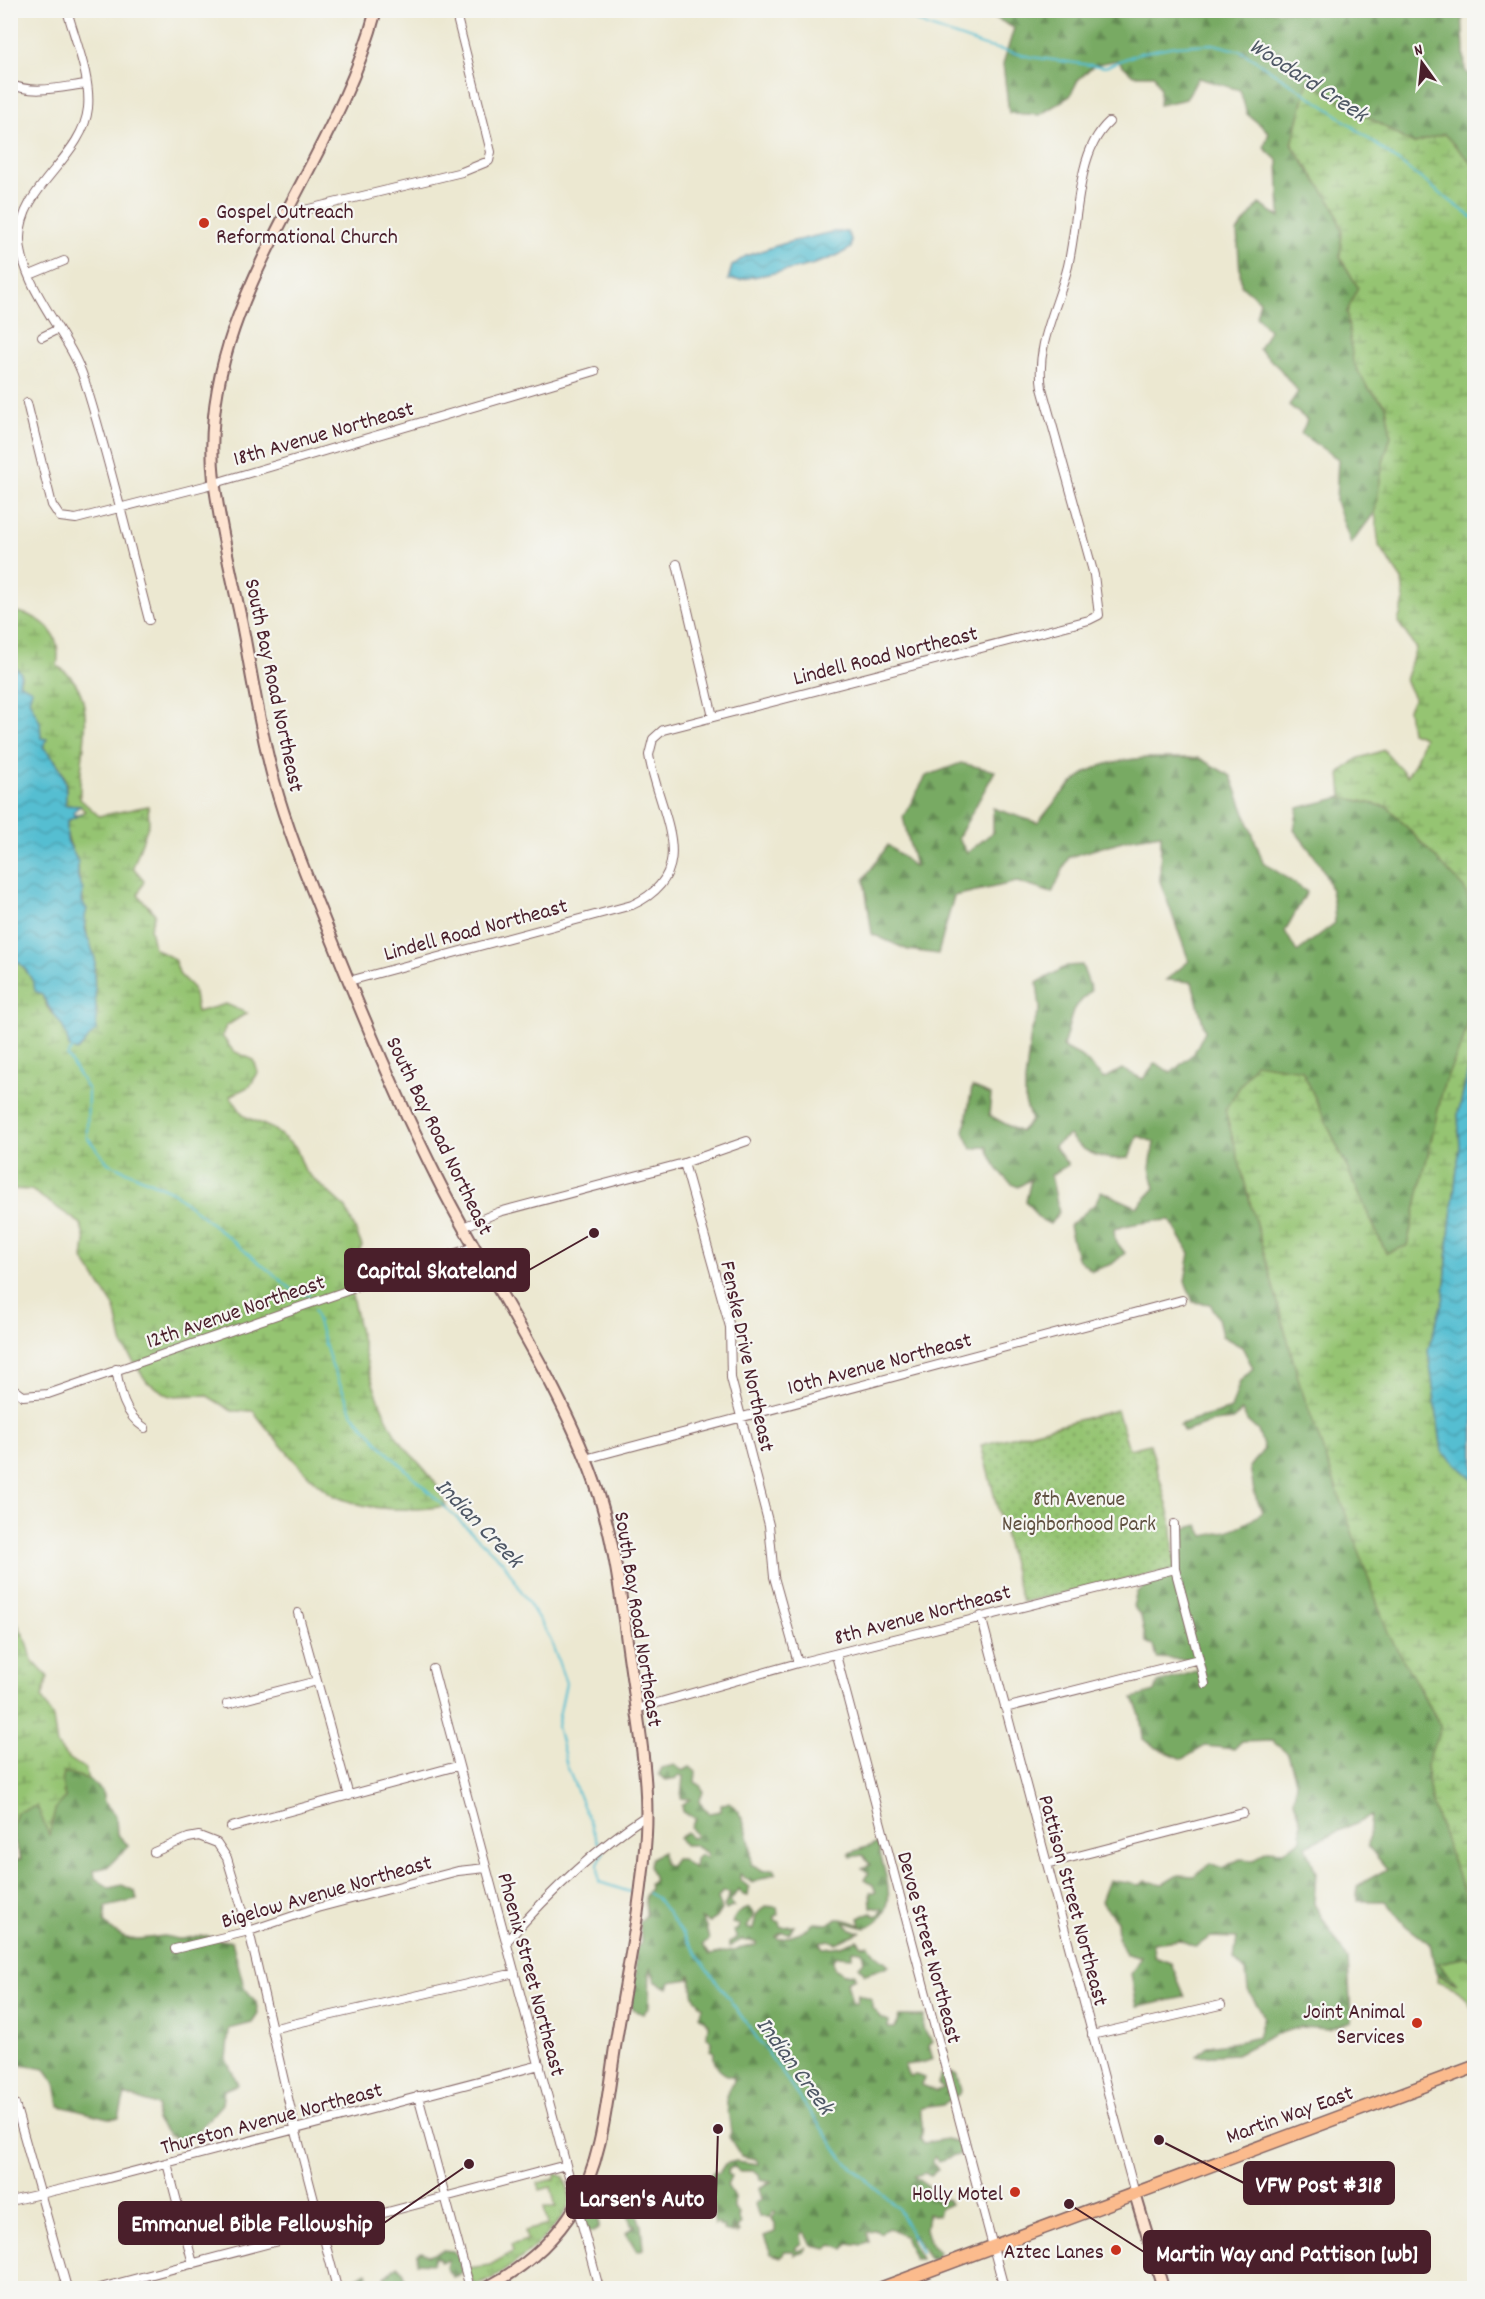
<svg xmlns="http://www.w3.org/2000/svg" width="1485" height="2299" font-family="Dekko,sans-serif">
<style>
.grass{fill:url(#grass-tufts);stroke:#70724e;stroke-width:1.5}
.forest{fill:url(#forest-firs);stroke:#616448;stroke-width:1.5}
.wetland{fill:url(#wetland-marsh);stroke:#70724e;stroke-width:1.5}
.park{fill:url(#park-dots);stroke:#70724e;stroke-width:1.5}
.water{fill:url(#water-waves);stroke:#506e7e;stroke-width:1.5}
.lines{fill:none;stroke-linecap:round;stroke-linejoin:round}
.stream{stroke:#55bed1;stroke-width:2}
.street-casing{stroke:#836565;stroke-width:10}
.secondary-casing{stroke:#836565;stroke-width:14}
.primary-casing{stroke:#836565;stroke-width:15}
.street{stroke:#fff;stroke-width:8}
.secondary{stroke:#fde4d1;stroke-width:10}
.primary{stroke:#fbbb8d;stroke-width:12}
.poi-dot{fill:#c8321e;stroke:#f6f6f2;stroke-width:2}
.labels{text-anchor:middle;stroke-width:4.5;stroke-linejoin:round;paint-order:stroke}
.poi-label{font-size:22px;fill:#4a1f2b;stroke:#f6f6f2;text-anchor:end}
.street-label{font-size:22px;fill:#4a1f2b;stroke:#f6f6f2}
.park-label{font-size:22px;fill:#605140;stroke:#f6f6f2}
.water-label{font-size:24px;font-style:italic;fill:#4e5765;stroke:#f6f6f2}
.leader{fill:none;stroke:#4a1f2b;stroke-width:2}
.callout-dot{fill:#4a1f2b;stroke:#f6f6f2;stroke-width:2}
.callout{fill:#4a1f2b;stroke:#4a1f2b;stroke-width:2}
.callout-label{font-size:24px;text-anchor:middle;font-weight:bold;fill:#fff}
</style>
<defs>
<pattern id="grass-tufts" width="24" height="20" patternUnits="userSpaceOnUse" patternTransform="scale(1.5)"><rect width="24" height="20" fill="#95c472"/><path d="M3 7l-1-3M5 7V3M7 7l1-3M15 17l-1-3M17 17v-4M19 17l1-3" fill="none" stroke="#7c9f5e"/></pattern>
<pattern id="forest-firs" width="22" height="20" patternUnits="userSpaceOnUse" patternTransform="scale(1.5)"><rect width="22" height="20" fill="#78aa64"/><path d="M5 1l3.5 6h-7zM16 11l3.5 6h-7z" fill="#648a53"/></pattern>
<pattern id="wetland-marsh" width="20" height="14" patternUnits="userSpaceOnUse" patternTransform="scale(1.5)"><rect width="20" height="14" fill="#95c472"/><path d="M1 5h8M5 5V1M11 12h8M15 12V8" fill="none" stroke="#7c9f5e"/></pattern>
<pattern id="park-dots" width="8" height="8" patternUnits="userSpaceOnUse" patternTransform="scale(1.5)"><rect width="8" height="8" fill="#95c472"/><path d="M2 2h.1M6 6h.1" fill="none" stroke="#7c9f5e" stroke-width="1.8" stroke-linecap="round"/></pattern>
<pattern id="water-waves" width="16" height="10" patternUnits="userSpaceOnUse" patternTransform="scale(1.5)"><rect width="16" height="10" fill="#55bed1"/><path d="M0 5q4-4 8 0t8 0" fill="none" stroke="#489aaa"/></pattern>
</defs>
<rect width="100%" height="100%" fill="#f6f6f2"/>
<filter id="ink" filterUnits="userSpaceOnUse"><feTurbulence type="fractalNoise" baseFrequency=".0167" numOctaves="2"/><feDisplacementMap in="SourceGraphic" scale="12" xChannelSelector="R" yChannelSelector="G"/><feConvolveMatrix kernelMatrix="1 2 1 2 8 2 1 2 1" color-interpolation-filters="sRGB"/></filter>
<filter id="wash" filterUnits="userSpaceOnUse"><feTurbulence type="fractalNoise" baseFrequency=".008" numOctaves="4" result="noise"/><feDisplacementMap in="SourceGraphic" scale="24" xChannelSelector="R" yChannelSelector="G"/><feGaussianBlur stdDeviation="1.35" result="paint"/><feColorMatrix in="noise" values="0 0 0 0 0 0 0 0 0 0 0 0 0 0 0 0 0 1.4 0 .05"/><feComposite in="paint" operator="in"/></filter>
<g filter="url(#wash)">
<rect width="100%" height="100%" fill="#ece8d1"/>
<!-- grass -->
<path class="grass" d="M1467 1957 1474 1961V2014C1468 1994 1456 1988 1437 1981V1974L1454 1983 1437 1963Z
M555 2173 564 2177C566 2184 570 2193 570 2200 567 2224 498 2283 474 2285L467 2268 490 2265 513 2252 511 2245 527 2240 525 2231 548 2225 544 2207H556L551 2187 540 2190 538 2183 555 2179Z"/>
<!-- forest -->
<path class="forest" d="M983 11H1462L1465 70 1474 82V166L1444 134 1413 144 1308 81 1292 145 1335 208 1342 231 1340 257 1358 287 1347 312 1368 388 1386 405 1391 436 1383 463 1375 512 1351 544 1336 501 1338 459 1301 434 1307 420 1289 405 1298 392 1280 369 1259 349 1269 330 1256 316 1260 301 1241 285 1237 232 1259 204 1280 217 1278 161 1264 148 1269 132 1247 114 1240 90 1198 78 1186 99 1159 105 1160 88 1154 75H1133L1117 60 1094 65 1078 80 1070 96 1040 115 1009 113 1003 64 1014 28Z
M1145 758H1199L1231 776 1263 862 1307 892 1285 931 1297 952 1335 923C1333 876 1322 865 1294 830L1298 808 1342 797 1388 807 1464 887 1474 912 1471 1008 1463 1041 1444 1085 1407 1246 1386 1253 1302 1070 1419 1689 1441 1727 1426 1766 1432 1804 1474 1920V1961L1467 1957 1438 1963 1457 1984 1437 1974 1431 1945 1406 1926 1385 1901H1357V1886L1387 1869 1368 1846 1371 1816 1306 1846 1316 1872 1314 1904 1348 1960 1351 2021 1328 2029 1301 2027 1274 2035 1236 2054 1197 2056 1207 2046 1238 2042 1258 2037 1264 2016 1248 1990 1246 1972 1234 1960 1237 1938 1210 1937 1196 1947 1180 1940 1152 1943 1155 1957 1171 1963 1185 1997 1137 2007 1131 1974 1141 1956 1126 1955 1118 1937 1117 1921 1101 1901 1109 1880 1140 1885 1145 1881 1163 1884 1178 1875 1194 1876 1210 1863 1222 1868 1240 1859 1254 1860 1267 1850 1283 1851 1301 1840V1821L1294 1801 1296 1781 1288 1754 1272 1741 1241 1742 1234 1749 1205 1746 1183 1759 1157 1748 1143 1739 1140 1715 1133 1698 1155 1692 1158 1683 1199 1670 1194 1660 1157 1658 1154 1646 1146 1642 1141 1616 1133 1606 1137 1592 1157 1578 1179 1553 1182 1529 1198 1525 1204 1536C1226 1532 1245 1527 1262 1512L1254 1492 1250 1467 1264 1449 1258 1431 1247 1421 1242 1410 1233 1420 1213 1422 1184 1432 1180 1425C1196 1416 1214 1416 1231 1409L1240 1381 1253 1368 1242 1347 1222 1336 1218 1318 1210 1304 1193 1302 1185 1281 1190 1253 1170 1220C1151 1221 1132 1223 1114 1229L1115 1240 1125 1253 1112 1264 1092 1271 1077 1258 1069 1226 1095 1204 1101 1191 1137 1207 1155 1188 1150 1168 1154 1142 1138 1136 1129 1158C1105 1161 1084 1155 1069 1135L1054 1146 1068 1165 1051 1175 1059 1212 1050 1224 1038 1218 1026 1201 1031 1179 1018 1187C1004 1182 990 1160 987 1146L972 1149 964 1132 972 1087 991 1095 989 1115 1020 1132 1031 1121 1025 1102V1082L1031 1032 1040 1009 1037 983 1067 966 1082 965 1091 990 1073 1010 1063 1047 1081 1056 1104 1079 1122 1069 1143 1079 1156 1063 1171 1073 1194 1053 1205 1031 1192 982 1166 980 1189 961 1160 881 1161 834 1129 839 1069 857 1052 893 1017 882 954 896 938 954 908 950 872 934 864 879 888 845 915 867 903 817 926 776 961 763 995 771 958 838 967 853 993 832V808L1038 823C1073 778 1086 762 1145 758Z
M675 1765 683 1771 690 1767 696 1772 695 1782 700 1785 703 1792 699 1802 709 1813 721 1811V1805L729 1802C744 1812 753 1846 751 1864L764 1871 773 1869 776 1873 752 1883 740 1874V1880L749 1887 748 1896 743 1895 739 1889 730 1901 734 1906 726 1910 724 1907 730 1893 722 1892 718 1898 722 1910 710 1923 701 1919 706 1927 709 1940 703 1945 710 1955 756 1945V1942L741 1940 729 1947V1942L737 1938 733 1931 737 1930 740 1925 733 1923C735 1913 740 1911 749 1908L754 1914 747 1928 753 1930 756 1915 765 1906 777 1907 778 1915 775 1916V1920L780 1922 781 1927 794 1926 789 1933 782 1932 776 1937 779 1939 804 1931 814 1923 828 1924C839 1914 848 1921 861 1925L859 1918 871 1912 875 1916 880 1914 882 1909 871 1907 870 1892H876L873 1885 865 1880 869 1873 862 1868 870 1865 863 1855 851 1857 849 1853 878 1843C883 1875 905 1911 865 1928L844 1922 849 1928 860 1932 836 1943 828 1940 819 1943 823 1948 841 1946 857 1940 862 1946 869 1945C875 1958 885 1959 889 1966L865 1974 859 1966 864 1961 862 1951 852 1950V1957L836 1956 833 1960 834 1968 844 1974 854 1973 855 1978 847 1982 852 2002 857 2004 858 1994 872 1999V2008L881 2018 889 2021 888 2028H895L899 2016H924L923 2029 933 2042 929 2046 933 2059 922 2063 904 2065 909 2076 916 2075 924 2078 922 2085 936 2091 943 2088 938 2083 941 2075 949 2076 951 2072 957 2075 961 2091C956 2099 948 2099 943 2105L921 2108C919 2119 926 2128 920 2139L924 2143 946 2139 959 2142 961 2154 939 2161 935 2157 932 2161 938 2169 931 2176 925 2173 914 2176C922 2183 931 2188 937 2195V2202L947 2199 950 2204 941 2208 937 2216 928 2214 926 2229 930 2243 938 2250 936 2259 929 2258 914 2235 910 2238 911 2241 921 2259H914L904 2236 888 2228 880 2233 875 2230 867 2233 869 2242 862 2245 849 2243 844 2249 833 2245 828 2248 812 2245 805 2232 801 2234 802 2243 795 2249 798 2251 806 2248 804 2252 795 2255 793 2252H785L781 2257 771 2254 764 2236 775 2232V2223L772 2219 776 2212 773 2211 770 2217H759L755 2204 762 2199 759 2188 771 2182 760 2180 759 2175 753 2171H740L734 2167 728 2169 727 2174 731 2176 727 2185 734 2197V2208L739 2213 738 2218 741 2224 737 2228 740 2232 737 2234 732 2225 734 2233 723 2231 724 2227 719 2226V2223L714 2225V2204L702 2200 698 2202 693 2198 691 2201C682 2198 646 2205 636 2211L641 2226 643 2249 637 2251 626 2233 635 2226 631 2225 627 2213 616 2212 611 2215 599 2211V2228L593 2232 587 2231 578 2220 601 2204 628 2205 632 2202H650L668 2194 681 2192 686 2194 695 2188 701 2190V2185L714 2172 719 2173 725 2164 736 2161 759 2164 756 2159 741 2156 729 2137 731 2132 726 2096 734 2081 733 2077C720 2074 712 2064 714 2052L710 2050 712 2042 707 2037 708 2024 699 2016 703 2007 694 1997 690 1974 689 1979 670 1982 668 1988 656 1982 650 1968 649 2007 643 2014 634 2010 625 1996 626 1987 636 1975 635 1950 641 1943 640 1922 646 1915 645 1896 650 1888 649 1884 654 1880 649 1866 651 1858 663 1852 664 1864 670 1866 675 1859H682L694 1868 695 1859 701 1855 707 1858V1853L693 1845H684L679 1838 687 1832 692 1838 696 1836 691 1827 696 1818 683 1812 682 1805 690 1799 681 1798 683 1776 679 1775 677 1778 666 1780 659 1774 662 1768Z
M64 1771 89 1779 102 1791 104 1802 116 1816 117 1834 129 1846 107 1867 94 1870 95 1878 110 1888 122 1885 135 1891 137 1900 106 1907 104 1922C127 1946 135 1939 164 1936 170 1936 176 1940 182 1939 188 1939 194 1936 201 1936 211 1935 221 1942 232 1941L244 1987 256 2002 258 2014 252 2023 229 2029 226 2059 238 2084 224 2090 222 2104 196 2133 177 2139 168 2135 156 2120 158 2106 125 2094 119 2118H108L59 2106 55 2083 45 2069 15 2064 11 2067V1861L21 1859 11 1832 17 1812 37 1806 49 1833 55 1809 65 1798 62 1782Z
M443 2250 453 2251 459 2258 463 2273 453 2277 446 2268 448 2260 440 2262V2259L435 2257 433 2264 417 2263 418 2253 422 2251 429 2255Z
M397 2265 404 2272 406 2288H401L396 2280 391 2284 384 2278Z
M367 2272 368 2275 361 2278 366 2288H346L342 2284 346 2278 354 2279Z"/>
<!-- wetland -->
<path class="wetland" d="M1308 81 1413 144 1444 134 1474 166V912L1464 888 1388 807 1342 797 1340 773 1357 759 1384 750 1407 776 1415 763 1424 737 1411 732 1408 709 1414 698 1405 680 1416 648 1398 622 1404 601 1402 580 1379 546 1375 512 1383 463 1391 436 1386 405 1368 388 1353 362 1347 312 1358 287 1340 257 1342 231 1335 208 1292 145Z
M11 611C42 615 63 633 57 666 105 694 77 755 80 799L99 816 148 806 149 823 133 867 144 881 138 895 155 914 150 928 154 948 174 959 180 975 193 988 197 1012 226 1004 247 1013 226 1026 222 1036 233 1051 254 1060 258 1073 250 1086 230 1096 244 1116 273 1129 296 1148 305 1171 346 1208 362 1246 347 1273C360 1328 366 1382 394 1432 410 1460 434 1469 446 1506 411 1511 370 1511 337 1497 312 1486 271 1433 253 1411H232L206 1395 170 1396 147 1382 123 1346 115 1308 83 1259 85 1241 81 1224 31 1190 11 1189V958L22 965 42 994 47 1007 66 1029 69 1047 97 1010 94 1000 95 959 88 943 81 884C77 877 79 872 78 865 74 848 64 841 67 821L85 811 80 806 64 805C71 780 61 764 43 747L47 740 41 738 38 719 32 708 26 688 19 683 22 675 11 662Z
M1474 954V1045L1458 1115 1460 1146 1450 1225 1444 1297 1428 1350 1442 1451 1474 1480V1920L1432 1804 1426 1766 1441 1726 1388 1633 1300 1385 1225 1110 1255 1063 1302 1070 1386 1253 1407 1246 1444 1084 1463 1041 1471 1008Z
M11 1611 28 1644 32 1660 48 1677 42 1698 53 1718 57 1745 67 1757 85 1769 89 1779 64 1772 62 1782 65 1798 55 1809 49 1835 37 1806 17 1812 11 1832Z"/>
<!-- park -->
<path class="park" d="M1117 1410 1129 1449 1150 1444 1171 1519 1175 1569 1022 1602 981 1445Z"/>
<!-- water -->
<path class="water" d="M832 232H847L851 239V248C817 269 777 271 739 280H728L732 266 746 256 782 244Z
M11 662 21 673 19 683 32 690 29 700 40 722 41 738 47 739 43 747C61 765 69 780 65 805L80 806 73 812 74 815 83 813 67 821V840L78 862V878L83 889 82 902 87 909C80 930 91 941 95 959 96 964 93 969 94 974 95 993 97 1011 96 1031 87 1037 86 1045 76 1051L69 1047C65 1020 51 1017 42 994L35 991C34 979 23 963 11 958Z
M1474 1045V1480L1442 1451 1428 1350 1444 1297 1450 1225 1460 1146 1458 1115Z"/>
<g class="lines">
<!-- stream -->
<path class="stream" d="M894 10 927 26 985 46 1031 57 1105 67 1140 53 1175 46 1213 44 1241 51 1332 111 1474 219
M72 1049 67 1056 88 1090 87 1137 108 1163 173 1192 295 1292 309 1295
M314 1310 332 1366 353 1414 386 1451 504 1563 549 1636 566 1683 557 1726 567 1766 598 1843
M604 1851 598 1864 599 1882 630 1892
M648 1893 657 1898 845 2161 898 2208 921 2252"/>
</g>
</g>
<g filter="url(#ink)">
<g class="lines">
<!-- street casing -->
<g class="street-casing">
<path id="street" d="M67 10C75 40 91 77 88 108 83 158 19 187 20 239 21 287 69 333 84 379 109 457 128 540 149 620
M10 84C33 95 62 87 86 84
M288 214 462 172 489 161 491 152 455 10
M30 275 64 261
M42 337 58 329
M27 403 52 505 60 517 76 519 205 486 595 371
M677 564 713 717
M349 981 632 905C705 872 657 810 649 755L653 739 663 730 1089 620 1099 615 1094 575 1042 388C1035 345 1058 307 1068 266 1075 235 1076 202 1084 170 1088 153 1096 134 1109 122
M684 1163 730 1327 731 1378 769 1525 774 1577 798 1663
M463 1227 499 1212 684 1163 747 1141
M116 1369C120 1392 124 1415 145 1428
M10 1386 23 1396 48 1394 474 1247
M585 1459 1182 1300
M298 1613 349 1796
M981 1616 1135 2194
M836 1655 1004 2288
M1199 1659 1205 1684
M433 1669 599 2288
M227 1704 317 1681
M1005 1708 1199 1659 1175 1569
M636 1709 798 1663 1175 1569 1174 1524
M231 1827 457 1766
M154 1852 188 1838 199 1836 217 1843 227 1858 249 1931 295 2128 337 2288
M1047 1864 1243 1813
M507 1941C548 1894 595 1849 647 1815
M175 1949 249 1931 317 1908 458 1871 486 1868
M271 2029 515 1973
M1092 2035 1221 2005
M418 2096 470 2288
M10 2100 15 2104 67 2288
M167 2163 193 2264
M10 2201 97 2181 540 2065
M100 2288 566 2165"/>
</g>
<!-- secondary casing -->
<g class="secondary-casing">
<path id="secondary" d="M376 10C334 172 195 305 214 480 220 528 232 576 242 624 252 676 260 730 274 781 289 836 312 889 333 942 365 1022 398 1101 437 1178 488 1280 564 1386 599 1495 616 1549 622 1607 630 1663 638 1720 649 1777 646 1834 642 1903 627 1972 616 2041 607 2096 604 2158 575 2207 554 2242 522 2269 486 2288
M1135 2194 1163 2288"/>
</g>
<!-- primary casing -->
<g class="primary-casing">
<path id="primary" d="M882 2288 1474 2067"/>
</g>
<!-- street -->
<use href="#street" class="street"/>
<!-- secondary -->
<use href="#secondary" class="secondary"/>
<!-- primary -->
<use href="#primary" class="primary"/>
</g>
</g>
<!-- markers -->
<g class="poi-dot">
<circle cx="204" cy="223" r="6"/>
<circle cx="1417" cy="2023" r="6"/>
<circle cx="1015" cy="2192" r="6"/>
<circle cx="1116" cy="2250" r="6"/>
</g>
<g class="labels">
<!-- poi labels -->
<g class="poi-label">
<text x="216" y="218" text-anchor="start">Gospel Outreach<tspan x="216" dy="25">Reformational Church</tspan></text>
<text x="1405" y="2018">Joint Animal<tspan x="1405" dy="25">Services</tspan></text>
<text x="1003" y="2200">Holly Motel</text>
<text x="1104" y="2258">Aztec Lanes</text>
</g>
<!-- street labels -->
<g class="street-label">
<text transform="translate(323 432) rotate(-16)" y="8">18th Avenue Northeast</text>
<text transform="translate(885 654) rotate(-14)" y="8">Lindell Road Northeast</text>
<text transform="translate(276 685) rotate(78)" y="8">South Bay Road Northeast</text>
<text transform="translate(475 928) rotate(-15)" y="8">Lindell Road Northeast</text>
<text transform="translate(441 1135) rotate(64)" y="8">South Bay Road Northeast</text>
<text transform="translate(235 1310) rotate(-19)" y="8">12th Avenue Northeast</text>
<text transform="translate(749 1356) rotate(78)" y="8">Fenske Drive Northeast</text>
<text transform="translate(879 1362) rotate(-15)" y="8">10th Avenue Northeast</text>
<text transform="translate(922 1613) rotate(-15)" y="8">8th Avenue Northeast</text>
<text transform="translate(640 1619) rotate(81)" y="8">South Bay Road Northeast</text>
<text transform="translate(326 1890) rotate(-16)" y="8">Bigelow Avenue Northeast</text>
<text transform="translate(1075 1900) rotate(75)" y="8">Pattison Street Northeast</text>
<text transform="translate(931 1947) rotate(75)" y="8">Devoe Street Northeast</text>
<text transform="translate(533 1974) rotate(75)" y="8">Phoenix Street Northeast</text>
<text transform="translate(1289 2113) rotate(-20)" y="8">Martin Way East</text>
<text transform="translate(271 2117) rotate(-15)" y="8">Thurston Avenue Northeast</text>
</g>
<!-- park labels -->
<g class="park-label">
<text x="1079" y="1505">8th Avenue<tspan x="1079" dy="25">Neighborhood Park</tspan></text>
</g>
<!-- water labels -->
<g class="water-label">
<text transform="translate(1309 79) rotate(33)" y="8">Woodard Creek</text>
<text transform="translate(480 1522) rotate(46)" y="8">Indian Creek</text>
<text transform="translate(796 2065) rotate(54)" y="8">Indian Creek</text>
</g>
</g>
<!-- callouts -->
<path class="leader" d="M594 1233L529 1270M1159 2140L1244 2183M718 2129L716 2197M469 2164L384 2223M1069 2204L1144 2252"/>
<g class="callout-dot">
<circle cx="594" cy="1233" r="6"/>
<circle cx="1159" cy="2140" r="6"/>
<circle cx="718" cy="2129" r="6"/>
<circle cx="469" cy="2164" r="6"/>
<circle cx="1069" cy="2204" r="6"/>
</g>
<g class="callout">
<rect x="345" y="1249" width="184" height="42" rx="6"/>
<rect x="1244" y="2162" width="150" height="42" rx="6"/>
<rect x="567" y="2176" width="149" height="42" rx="6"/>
<rect x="119" y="2202" width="265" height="42" rx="6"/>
<rect x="1144" y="2231" width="286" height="42" rx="6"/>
</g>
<g class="callout-label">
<text x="437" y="1278">Capital Skateland</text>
<text x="1319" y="2192">VFW Post #318</text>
<text x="642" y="2206">Larsen's Auto</text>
<text x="252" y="2231">Emmanuel Bible Fellowship</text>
<text x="1287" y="2261">Martin Way and Pattison [wb]</text>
</g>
<!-- margin -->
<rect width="1485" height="2299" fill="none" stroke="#f6f6f2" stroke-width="36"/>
<!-- north arrow -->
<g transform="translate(1422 63) rotate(345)" stroke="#f6f6f2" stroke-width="4.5" paint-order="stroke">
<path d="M0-4.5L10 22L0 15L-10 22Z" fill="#4a1f2b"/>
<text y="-9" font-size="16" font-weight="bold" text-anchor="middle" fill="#4a1f2b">N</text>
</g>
</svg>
